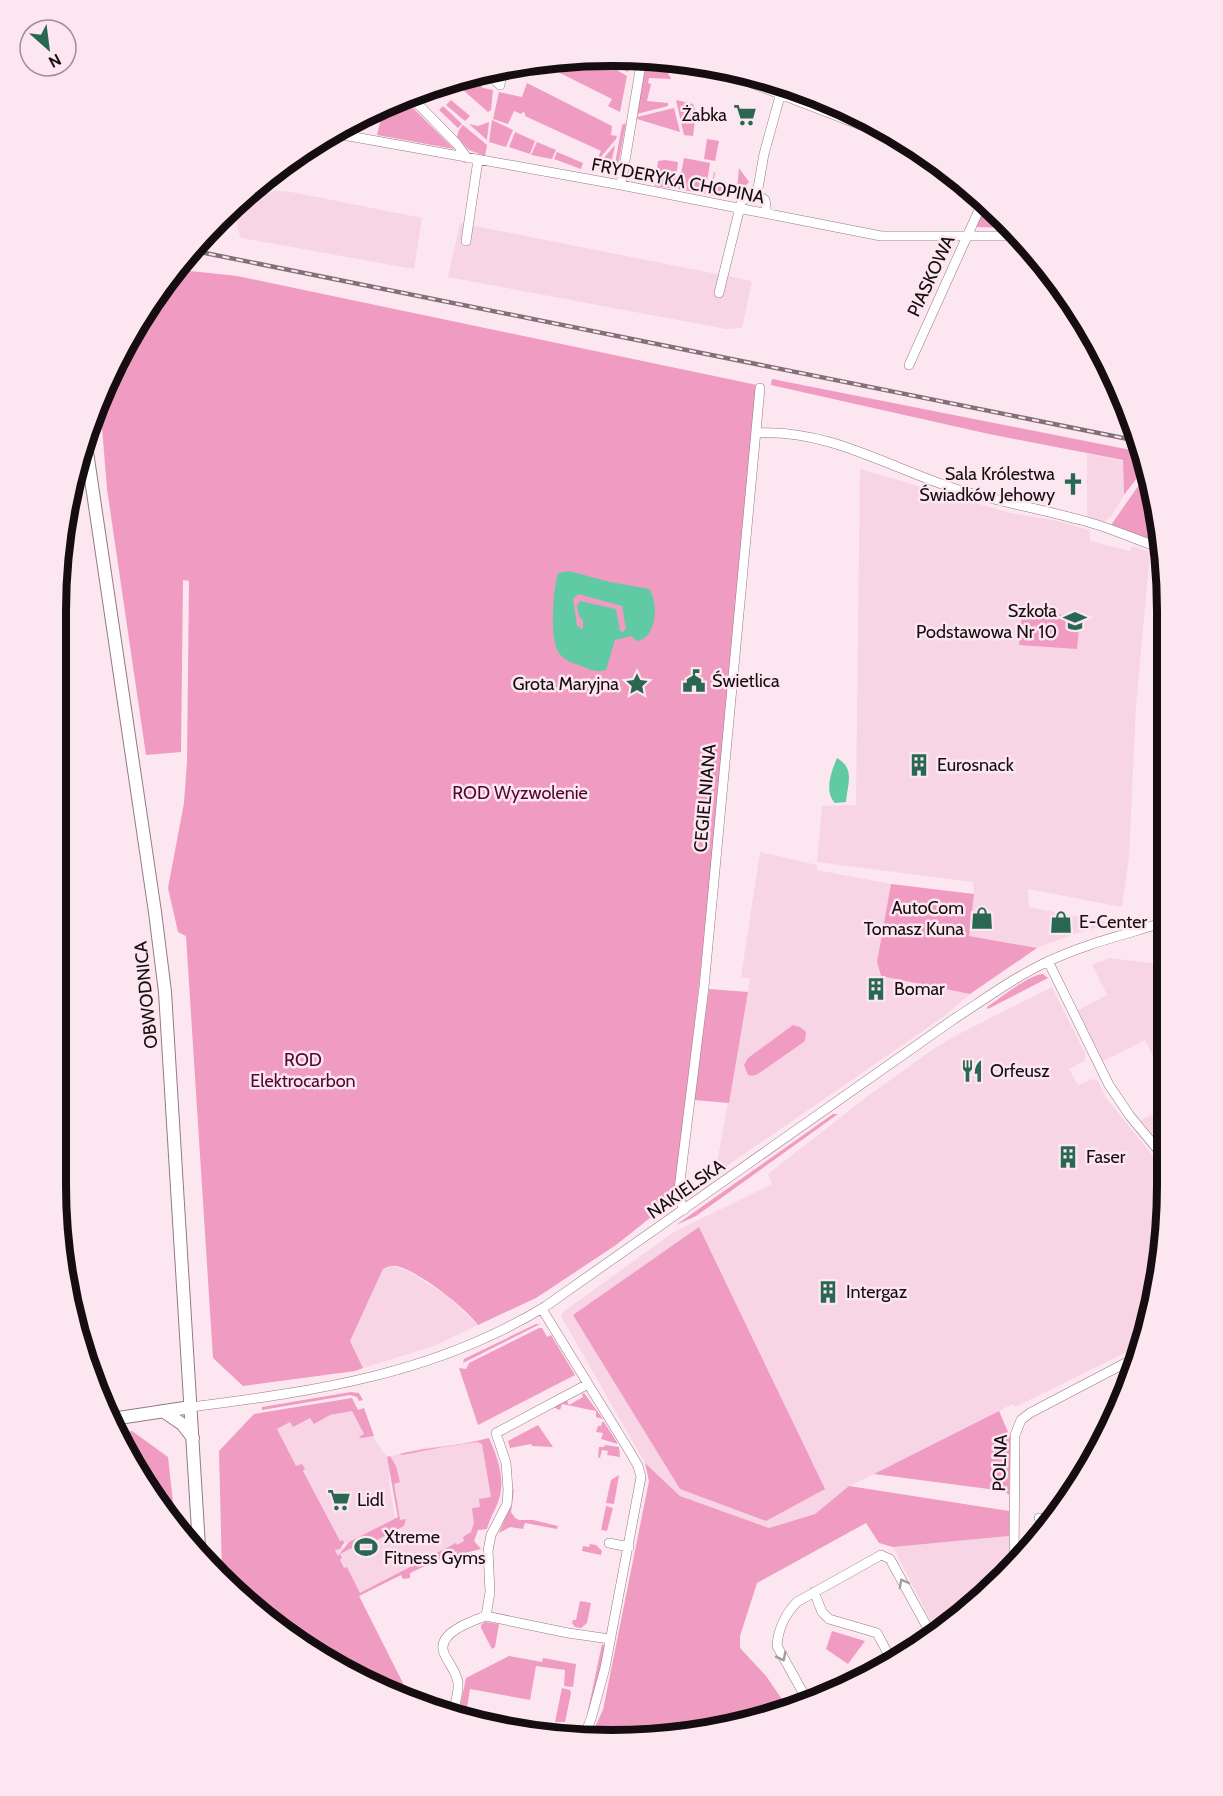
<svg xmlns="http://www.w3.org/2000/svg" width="1223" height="1796" font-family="Cabin,sans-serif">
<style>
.built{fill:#f8d5e4}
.green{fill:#f09bc2}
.water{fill:#60caa5;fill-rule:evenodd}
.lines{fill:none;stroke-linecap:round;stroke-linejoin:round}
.minor-casing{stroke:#937a85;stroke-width:10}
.major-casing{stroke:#937a85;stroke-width:14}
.minor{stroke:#fff;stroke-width:9}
.major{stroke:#fff;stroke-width:12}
.rail-casing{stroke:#807177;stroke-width:4.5}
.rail{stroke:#fce6ef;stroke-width:2;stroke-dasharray:7;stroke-linecap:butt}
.oneway{stroke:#a29ea0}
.labels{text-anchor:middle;stroke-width:5;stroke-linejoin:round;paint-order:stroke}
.poi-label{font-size:18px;fill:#160d11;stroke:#fce6ef;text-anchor:start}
.street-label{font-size:18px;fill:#160d11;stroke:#fce6ef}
.park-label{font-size:18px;fill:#520633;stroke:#fce6ef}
.rim{fill:none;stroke:#160d11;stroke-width:8}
</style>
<rect width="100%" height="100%" fill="#fce6ef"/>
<!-- built -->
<path class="built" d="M254 189 291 192 422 218 414 269 241 238 237 227 239 201Z
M460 223 752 281 742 328 726 329 448 277Z
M1087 454 1123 461 1124 495 1111 517 1103 522 1087 517Z
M860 469 1010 513 1053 520 1089 530 1090 541 1130 551 1132 546 1150 552 1136 706 1129 857 1122 907 1028 889 1029 907 1112 923 1074 934 1037 948 968 936 974 894 973 882 817 862 822 806 856 805Z
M760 852 817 865V870L891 884 877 962 881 976 970 994 943 1017 715 1174 748 992 750 978 741 977Z
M1109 958 1167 965V1067L1157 1064 1145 1040 1103 1061 1078 1010 1107 995 1092 965Z
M1052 987 1085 1053V1061L1069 1069 1078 1085 1093 1079 1098 1081 1106 1098 1167 1173 1157 1293 1139 1346 1015 1407 1013 1404 850 1486 815 1514 769 1528 680 1496 645 1463 561 1316 563 1312 674 1232 772 1184 768 1174 864 1099 935 1048 955 1036Z
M1167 1107V1152L1141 1120Z
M393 1266 408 1271 446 1295 478 1325 434 1346 363 1368 350 1341 383 1269Z
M352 1398 358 1410 364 1408 375 1440 387 1457 423 1448 465 1444 489 1438 499 1465 501 1492 487 1529 478 1530 474 1541 481 1549 456 1555 457 1551 410 1573V1578L403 1579 401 1575 358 1596 335 1550 399 1527 389 1467V1481L395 1518 345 1544 343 1540 340 1541 254 1414Z
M1009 1536V1572L1005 1577 936 1631 893 1547Z"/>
<!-- green -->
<path class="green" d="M595 57 627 76 620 112 608 106 612 99 540 63 564 60 578 68 583 58Z
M631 58 628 72 610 62Z
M645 59 662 61 671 79 649 78 648 83 651 84 647 101 668 103V106L637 114Z
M471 76 483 88 493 90 491 110 488 112 453 81Z
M527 83 612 126 611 135 617 136 616 139 595 164 601 151 525 116V113L523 112 521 114 514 111 508 124 493 119 499 92 522 97Z
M402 97 454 149 377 135 384 106Z
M451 100 470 116 465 121 446 105Z
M676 100 693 104 696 112 693 136 684 135Z
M443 106 462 124 458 128 439 110Z
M674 108 680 132 637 119V117Z
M492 120 513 130 506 147 489 142Z
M489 122 487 140 469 124 478 126Z
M626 123 617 171 613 175 622 125Z
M463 125 487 145 485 156 469 150 457 137 459 130Z
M515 132 535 141 530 154 509 147Z
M707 139 719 141 715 161 704 159Z
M537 142 556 150 552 159 531 155Z
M615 145 609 174 596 167Z
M557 152 583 163 581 169 554 159Z
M684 158 710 163 705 194 678 189Z
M665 160 678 162 675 189 655 186 658 161Z
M739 168 749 182C738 194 727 198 710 195L714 172H715L713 186 719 187 721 185 737 189Z
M986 203 1004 218 1012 228 975 227Z
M181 270 237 276 757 385 707 913 675 1198 616 1245 536 1298 478 1325C465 1307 418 1271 397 1266 392 1265 387 1267 383 1269L350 1341 363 1368 355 1371 243 1386 213 1358 186 936 178 932 168 888 184 803 187 762 189 581 183 580 181 752 146 755 107 489 100 403 113 365Z
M772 379 1141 452C1147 470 1134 481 1124 495L1123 460 989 434 771 385Z
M1141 482H1145C1157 501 1159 521 1161 543L1111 525Z
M1022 612 1080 616 1077 649 1019 645Z
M891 884 974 894 969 936 1037 948 970 994 881 976 877 962Z
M1043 974 1048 978 988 1009 987 1007C999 999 1030 974 1043 974Z
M709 989 748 992 729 1103 694 1100Z
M793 1025 800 1027 806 1032 805 1041 758 1074 752 1076 748 1075 744 1065 748 1058Z
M833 1114H838L696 1216 676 1225Z
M699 1227 825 1489 766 1521 680 1489 573 1315Z
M536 1324H540L463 1363 464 1359Z
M539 1328H542L547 1337 551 1335 575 1375 478 1425 459 1368 466 1369 469 1363Z
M351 1392 359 1393 363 1400 359 1401 357 1397 350 1395 262 1410V1407Z
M584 1393 603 1419 596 1417V1411L562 1404 560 1410 555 1408 556 1405 566 1399 569 1405 583 1397 582 1394Z
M352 1398 358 1410 364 1408 374 1436 360 1438 359 1437 364 1434 352 1411 330 1415 314 1424 310 1418 293 1427 290 1422 277 1429 296 1466 302 1464 305 1469 303 1471 340 1541 343 1540 344 1543 340 1549 335 1550 338 1556 349 1542 398 1517 387 1457 390 1456 396 1466 400 1482 394 1484 400 1520 406 1519 404 1526 373 1542 370 1539 340 1554 342 1558 340 1560 344 1568 347 1567 360 1593 456 1543 457 1545 464 1541 463 1537 471 1532 474 1523 472 1508 480 1507 479 1499 491 1497 482 1444 477 1442 443 1447 402 1455 399 1454C429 1447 459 1446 489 1438 498 1458 506 1481 498 1502 495 1511 489 1519 487 1529L478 1530 474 1541 481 1549 456 1555 457 1551 410 1573V1578L403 1579 401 1575 359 1596 412 1701 399 1698 273 1625 222 1571 219 1451 254 1414Z
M999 1411 1011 1439 1009 1495 1004 1491 874 1474Z
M602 1422H604L618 1444 601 1439 603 1433 596 1432 598 1426H601Z
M538 1425 553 1447 532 1446 531 1444 510 1448 508 1441Z
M132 1431 168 1457 175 1521 149 1494 119 1433Z
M605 1445 619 1447 620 1457 607 1455 608 1451 602 1450 600 1458 598 1457 599 1447H604Z
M645 1463 680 1496 769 1528 815 1514 849 1486 1009 1511V1536L893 1547 879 1543 866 1523 757 1583 740 1636V1648L766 1676 786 1705 720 1730 590 1738 603 1710 649 1481Z
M619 1475 614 1504 606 1503 611 1480Z
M513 1489H514L511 1512 515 1518 519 1520H533L558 1526 557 1529 525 1523 523 1529 510 1527 499 1533 510 1506Z
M606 1506 613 1508 607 1531 601 1530Z
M590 1544 596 1545 602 1551 601 1555 582 1551 583 1546 589 1547Z
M580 1601 591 1603 587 1623 581 1628 575 1627 572 1623 573 1620H576Z
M485 1622 499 1624 495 1647 492 1649 481 1628V1625Z
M832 1631 865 1641 848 1664 826 1649Z
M602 1644 605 1646 592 1704 587 1715Z
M509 1656 542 1662 543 1658 576 1664 573 1687 564 1686 565 1670 536 1666 530 1700 470 1689 466 1714 459 1712 466 1678Z
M562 1688 570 1690 571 1693 565 1722H555Z"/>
<!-- water -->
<path class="water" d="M569 571 610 582 649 589C659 602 657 638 637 641L631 636 615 640 606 670C596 673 589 669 579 665 572 663 564 660 559 653 549 639 553 590 558 573ZM578 594 622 606 626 629 623 632 620 631 616 609 580 601 577 606 579 616 583 620V628L581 629 577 625 573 599Z
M837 758C856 769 847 785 846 802L835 803C824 792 831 772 837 758Z"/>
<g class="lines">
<!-- minor casing -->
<g class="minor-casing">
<path id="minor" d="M702 64 910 144
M486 71 500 85
M500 85 503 66
M409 95 457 144 467 158
M332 133 621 185 881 236H1019
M621 185 642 58
M757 194 764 154 783 85
M757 194 765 200 767 214
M466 241 478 160
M719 293 741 203 745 198 757 194
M909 365 983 201
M758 433C829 429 892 469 959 490 1001 502 1045 510 1088 522 1113 529 1137 540 1161 548
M1048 961 1109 1085 1130 1116 1168 1162
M684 1210 681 1203 679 1189 704 987 760 388
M542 1309 630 1452 638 1466 641 1477 605 1668 591 1719 583 1739
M191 1407C317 1391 435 1374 546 1306L954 1019C985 999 1016 976 1049 961 1087 943 1128 934 1168 921
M1039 1518 1047 1519
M609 1543 629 1547
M1014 1565 1015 1435 1021 1420 1030 1413 1135 1358
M814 1592 822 1612 829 1619 877 1633 893 1663
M486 1616 490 1592 488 1551 491 1535 507 1504 508 1490 506 1463 496 1433 588 1384
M806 1698 777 1646C778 1629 786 1613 797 1602L881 1555 890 1559 931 1634
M454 1711C455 1702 459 1692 458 1683 457 1672 448 1663 444 1653 436 1633 472 1621 486 1616L568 1633 610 1639"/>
</g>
<!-- major casing -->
<g class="major-casing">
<path id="major" d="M86 445 155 912 165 992 199 1547
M163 1411 182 1424 193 1438
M112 1419 191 1407"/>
</g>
<!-- minor -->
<use href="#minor" class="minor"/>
<!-- major -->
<use href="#major" class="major"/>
<!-- rail casing -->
<g class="rail-casing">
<path id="rail" d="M195 251 1138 441"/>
</g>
<!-- rail -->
<use href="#rail" class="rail"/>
</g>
<!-- one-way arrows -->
<defs><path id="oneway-chevron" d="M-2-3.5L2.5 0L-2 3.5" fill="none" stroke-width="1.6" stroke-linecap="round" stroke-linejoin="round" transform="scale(1.5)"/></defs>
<g class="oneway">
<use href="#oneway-chevron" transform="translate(903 1583) rotate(-119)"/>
<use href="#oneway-chevron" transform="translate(782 1657) rotate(63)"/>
</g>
<!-- icons -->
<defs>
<g id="supermarket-bare" transform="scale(1.8)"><path d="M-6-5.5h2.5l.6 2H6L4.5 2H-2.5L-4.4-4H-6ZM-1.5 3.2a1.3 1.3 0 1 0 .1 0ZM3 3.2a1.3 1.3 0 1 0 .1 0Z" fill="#2a6753" stroke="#fce6ef" stroke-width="2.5" paint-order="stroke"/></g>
<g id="church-bare" transform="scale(1.8)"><path d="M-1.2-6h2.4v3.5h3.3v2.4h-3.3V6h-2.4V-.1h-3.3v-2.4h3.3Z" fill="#2a6753" stroke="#fce6ef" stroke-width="2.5" paint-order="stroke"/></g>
<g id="school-bare" transform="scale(1.8)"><path d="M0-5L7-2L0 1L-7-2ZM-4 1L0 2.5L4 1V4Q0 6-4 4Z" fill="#2a6753" stroke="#fce6ef" stroke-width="2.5" paint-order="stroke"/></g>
<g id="civic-bare" transform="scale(1.8)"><path d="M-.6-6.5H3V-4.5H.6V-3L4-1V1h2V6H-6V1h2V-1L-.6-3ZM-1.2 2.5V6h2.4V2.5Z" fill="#2a6753" stroke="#fce6ef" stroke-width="2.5" paint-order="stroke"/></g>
<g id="sight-bare" transform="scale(1.8)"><path d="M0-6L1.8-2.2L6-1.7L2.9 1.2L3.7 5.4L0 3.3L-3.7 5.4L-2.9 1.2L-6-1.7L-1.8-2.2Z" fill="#2a6753" stroke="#fce6ef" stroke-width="2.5" paint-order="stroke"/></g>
<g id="building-bare" transform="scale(1.8)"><path d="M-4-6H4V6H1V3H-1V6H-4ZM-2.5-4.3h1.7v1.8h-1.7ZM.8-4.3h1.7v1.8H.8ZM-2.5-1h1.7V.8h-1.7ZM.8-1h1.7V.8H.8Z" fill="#2a6753" stroke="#fce6ef" stroke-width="2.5" paint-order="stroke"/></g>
<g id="shop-bare" transform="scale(1.8)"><path d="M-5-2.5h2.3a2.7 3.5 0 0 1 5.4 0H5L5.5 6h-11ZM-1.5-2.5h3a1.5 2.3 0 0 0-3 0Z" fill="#2a6753" stroke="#fce6ef" stroke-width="2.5" paint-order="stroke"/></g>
<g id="restaurant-bare" transform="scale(1.8)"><path d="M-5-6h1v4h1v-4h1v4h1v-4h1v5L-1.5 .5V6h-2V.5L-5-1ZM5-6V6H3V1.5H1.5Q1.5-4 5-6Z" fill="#2a6753" stroke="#fce6ef" stroke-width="2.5" paint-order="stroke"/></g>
<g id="stadium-bare" transform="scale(1.8)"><path d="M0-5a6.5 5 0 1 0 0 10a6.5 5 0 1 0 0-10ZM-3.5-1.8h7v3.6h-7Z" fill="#2a6753" stroke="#fce6ef" stroke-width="2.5" paint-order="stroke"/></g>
</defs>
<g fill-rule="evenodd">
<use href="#supermarket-bare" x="745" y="115"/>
<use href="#church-bare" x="1073" y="484"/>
<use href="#school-bare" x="1075" y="621"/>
<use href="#civic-bare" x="694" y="681"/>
<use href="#sight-bare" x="637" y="684"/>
<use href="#building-bare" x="919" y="765"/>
<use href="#shop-bare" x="982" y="918"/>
<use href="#shop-bare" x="1061" y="922"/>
<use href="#building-bare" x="876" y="989"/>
<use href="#restaurant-bare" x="972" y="1071"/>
<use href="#building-bare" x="1068" y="1157"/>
<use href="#building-bare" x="828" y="1292"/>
<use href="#supermarket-bare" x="339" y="1500"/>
<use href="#stadium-bare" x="366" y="1547"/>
</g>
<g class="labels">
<!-- poi labels -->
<g class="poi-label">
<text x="727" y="121" text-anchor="end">Żabka</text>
<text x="1055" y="480" text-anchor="end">Sala Królestwa<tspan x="1055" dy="21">Świadków Jehowy</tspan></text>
<text x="1057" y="617" text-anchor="end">Szkoła<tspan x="1057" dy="21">Podstawowa Nr 10</tspan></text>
<text x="712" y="687">Świetlica</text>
<text x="619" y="690" text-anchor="end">Grota Maryjna</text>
<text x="937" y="771">Eurosnack</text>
<text x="964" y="914" text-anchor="end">AutoCom<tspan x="964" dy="21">Tomasz Kuna</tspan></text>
<text x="1079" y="928">E-Center</text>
<text x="894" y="995">Bomar</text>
<text x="990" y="1077">Orfeusz</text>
<text x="1086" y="1163">Faser</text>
<text x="846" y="1298">Intergaz</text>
<text x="357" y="1506">Lidl</text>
<text x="384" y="1543">Xtreme<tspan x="384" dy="21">Fitness Gyms</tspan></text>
</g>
<!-- street labels -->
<g class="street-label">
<text transform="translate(678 181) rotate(11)" y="6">FRYDERYKA CHOPINA</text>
<text transform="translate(931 276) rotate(-65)" y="6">PIASKOWA</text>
<text transform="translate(705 798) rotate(-85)" y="6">CEGIELNIANA</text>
<text transform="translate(146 995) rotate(-96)" y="6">OBWODNICA</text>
<text transform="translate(686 1189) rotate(-35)" y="6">NAKIELSKA</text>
<text transform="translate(1000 1463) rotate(-88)" y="6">POLNA</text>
</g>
<!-- park labels -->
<g class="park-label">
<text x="520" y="799">ROD Wyzwolenie</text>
<text x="303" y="1066">ROD<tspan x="303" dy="21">Elektrocarbon</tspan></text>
</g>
</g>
<!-- crop -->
<path d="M0 0H1223V1796H0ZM611 66H612A545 545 0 0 1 1157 611V1185A545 545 0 0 1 612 1730H611A545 545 0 0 1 66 1185V611A545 545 0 0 1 611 66Z" fill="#fce6ef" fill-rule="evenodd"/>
<path class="rim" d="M611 66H612A545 545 0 0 1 1157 611V1185A545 545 0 0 1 612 1730H611A545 545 0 0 1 66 1185V611A545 545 0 0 1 611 66Z"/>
<!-- north arrow -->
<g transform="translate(48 48) rotate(152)"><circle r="28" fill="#fce6ef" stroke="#a08f96" stroke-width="1.5"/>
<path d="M0-4.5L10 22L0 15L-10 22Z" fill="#2a6753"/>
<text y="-9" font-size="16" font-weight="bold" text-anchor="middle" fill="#160d11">N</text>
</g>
</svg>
